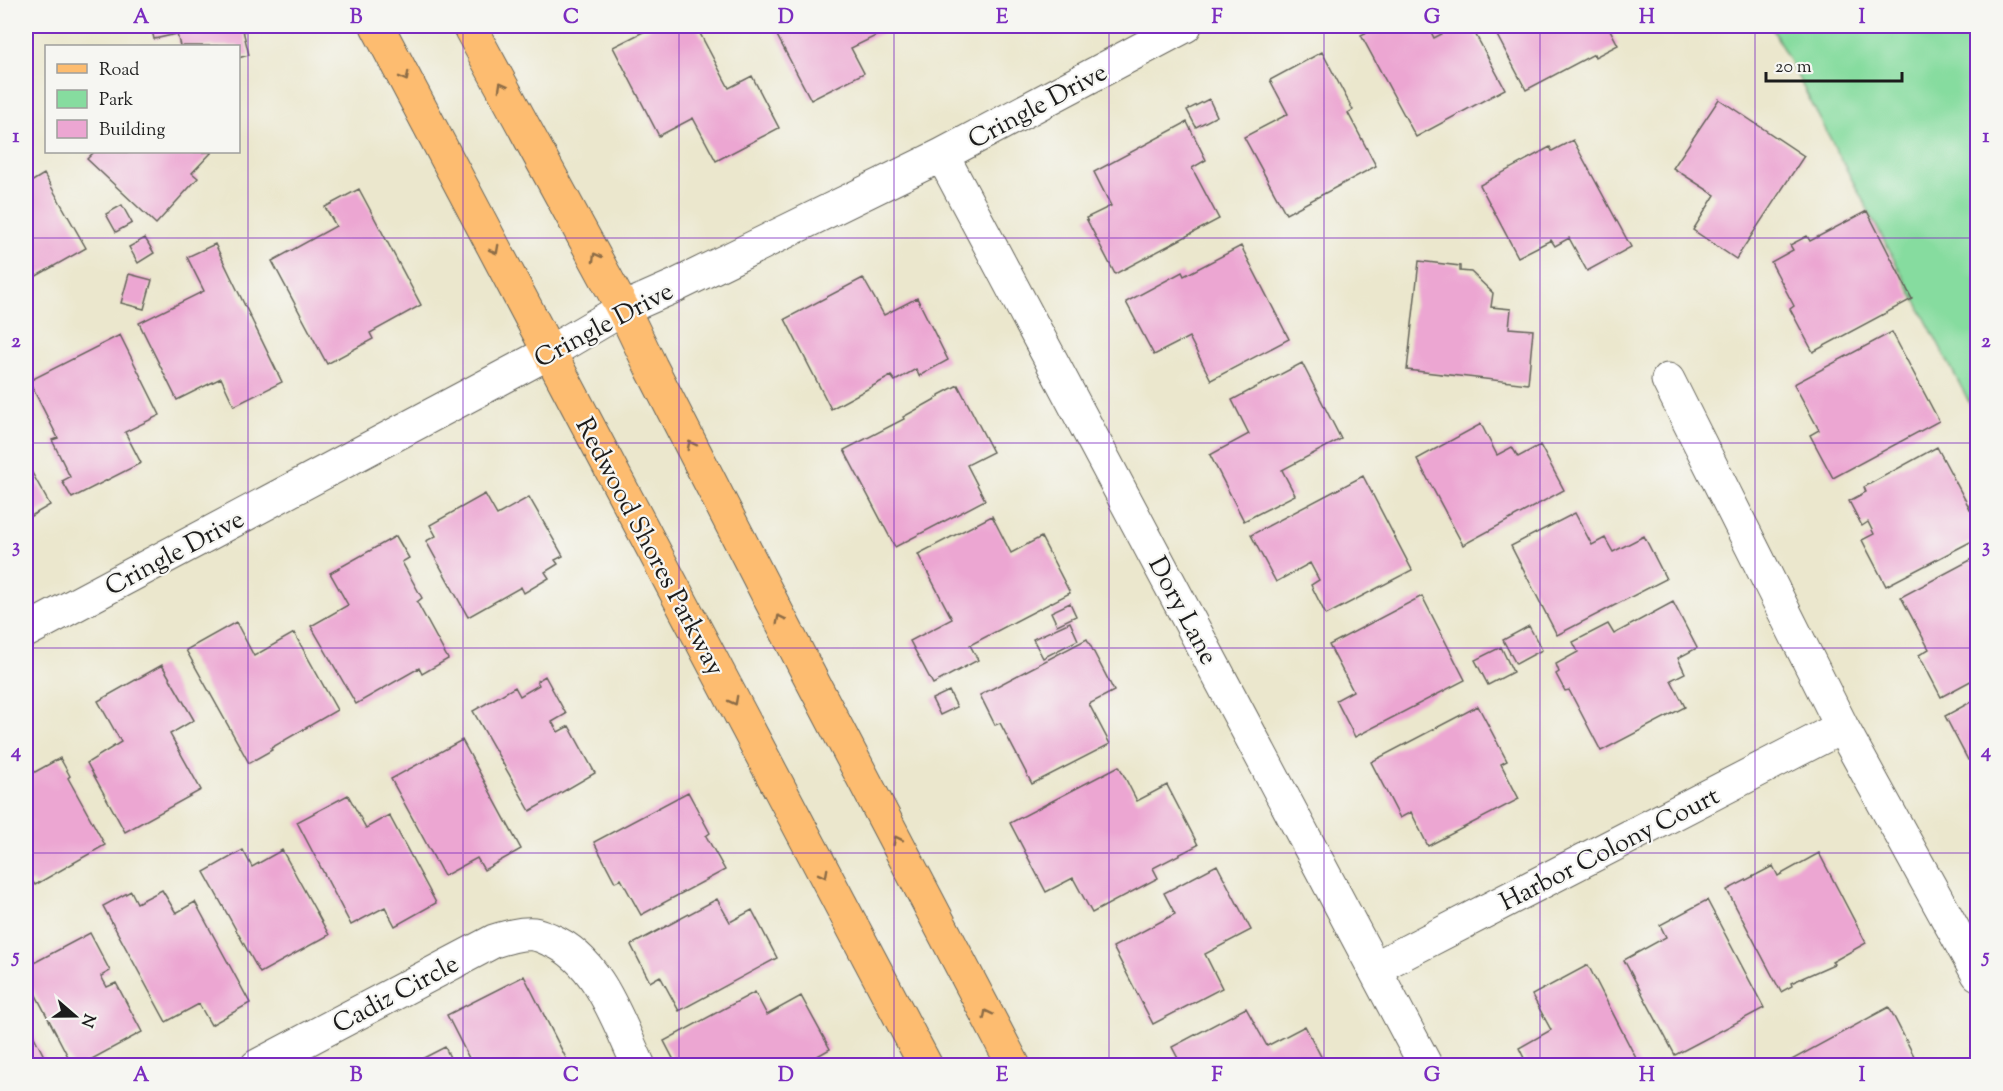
<svg xmlns="http://www.w3.org/2000/svg" width="2003" height="1091" font-family="'Sorts Mill Goudy',serif">
<style>
.green{fill:#86dc9f;stroke:#517c5e;stroke-width:1.5}
.building{fill:#eca6d2}
.lines{fill:none;stroke-linecap:round;stroke-linejoin:round}
.minor-casing{stroke:#64635a;stroke-width:35}
.major-casing{stroke:#64635a;stroke-width:35}
.minor{stroke:#fff;stroke-width:33}
.major{stroke:#fdbc6f;stroke-width:33}
.oneway{stroke:#8c6c46}
.grid{fill:none;stroke:#7b2cbf;stroke-width:1.5;stroke-opacity:0.55}
.labels{text-anchor:middle;stroke-width:4.5;stroke-linejoin:round;paint-order:stroke}
.street-label{font-size:26px;fill:#1c1c1c;stroke:#f6f6f2}
.neatline{fill:none;stroke:#7b2cbf;stroke-width:2}
.grid-label{font-size:20px;text-anchor:middle;font-weight:bold;fill:#7b2cbf}
</style>
<rect width="100%" height="100%" fill="#f6f6f2"/>
<filter id="ink" filterUnits="userSpaceOnUse"><feTurbulence type="fractalNoise" baseFrequency=".0167" numOctaves="2"/><feDisplacementMap in="SourceGraphic" scale="12" xChannelSelector="R" yChannelSelector="G"/><feConvolveMatrix kernelMatrix="1 2 1 2 8 2 1 2 1" color-interpolation-filters="sRGB"/></filter>
<filter id="wash" filterUnits="userSpaceOnUse"><feTurbulence type="fractalNoise" baseFrequency=".008" numOctaves="4" result="noise"/><feDisplacementMap in="SourceGraphic" scale="24" xChannelSelector="R" yChannelSelector="G"/><feGaussianBlur stdDeviation="1.35" result="paint"/><feColorMatrix in="noise" values="0 0 0 0 0 0 0 0 0 0 0 0 0 0 0 0 0 1.4 0 .05"/><feComposite in="paint" operator="in"/></filter>
<g filter="url(#wash)">
<rect width="100%" height="100%" fill="#ebe7cd"/>
<!-- green -->
<path class="green" d="M1771 26H1977V417Z"/>
<g id="blocks">
<!-- building -->
<path class="building" d="M151 26H242L249 55 238 58V46H180L177 34 154 39Z
M655 26H696L729 88 752 76 779 128 716 161 693 118 659 136 613 47Z
M772 26H888L890 29 851 48 864 73 811 100Z
M1379 26H1428L1434 38 1457 26H1471L1505 89 1416 137 1361 35Z
M1492 26H1608L1618 45 1595 57 1594 54 1526 90Z
M1322 52 1353 110 1348 113 1376 166 1286 214 1244 137 1288 114 1270 80Z
M1209 99 1217 116 1196 127 1187 110Z
M1719 99 1804 156 1736 259 1693 230 1715 195 1673 168Z
M1187 122 1206 160 1192 168 1219 219 1115 274 1086 218 1111 206 1094 172Z
M1573 140 1631 247 1587 271 1569 238 1555 246 1551 240 1518 257 1480 185 1550 147 1552 151Z
M94 152H212L192 173 198 178 156 224 87 159Z
M44 174 86 248 26 282V185Z
M359 189 421 305 370 333 373 339 327 364 272 261 336 226 325 207Z
M122 205 132 223 116 232 106 214Z
M1867 211 1912 299 1813 352 1790 309 1794 306 1771 262 1793 250 1790 245 1807 236 1810 241Z
M145 238 154 253 138 263 129 247Z
M215 244 282 382 234 406 221 378 177 400 139 323 204 291 187 257Z
M1241 246 1289 339 1211 380 1189 337 1154 355 1126 302 1182 272 1184 276Z
M1419 261 1460 266V271L1471 272 1493 293 1491 307 1511 309 1509 328 1533 330 1528 384 1407 370Z
M129 274 152 280 144 309 121 303Z
M863 278 884 315 917 298 948 360 919 376 916 369 895 381 891 376 831 409 785 319Z
M1892 332 1939 421 1833 478 1810 435 1819 430 1794 384Z
M120 335 160 415 125 432 141 463 72 498 62 481 70 477 52 440 58 438 29 381Z
M1302 363 1341 439 1282 470 1295 495 1244 521 1210 455 1249 434 1232 400Z
M958 385 993 452 967 465 985 500 895 547 844 450 904 419 903 417 939 397V395Z
M1481 424 1497 455 1512 447 1518 457 1540 445 1564 490 1463 545 1417 459Z
M1937 447 1978 524V538L1886 586 1862 540 1874 534 1868 522 1862 526 1849 501 1866 492 1864 487Z
M26 462 50 505 26 519Z
M1363 476 1412 570 1326 615 1311 585 1319 580 1310 563 1276 582 1251 535Z
M485 494 497 515 529 497 563 556 555 560 558 564 545 572 549 578 524 593 521 587 468 617 426 541 436 536 430 525Z
M1575 513 1592 545 1605 538 1613 552 1644 536 1666 579 1557 635 1511 546Z
M992 516 1011 553 1041 537 1070 593 970 645 978 660 933 684 910 641 952 619 918 554Z
M396 536 409 558 402 562 422 598 417 602 448 659 422 674 419 668 356 704 311 626 348 605 330 573Z
M1978 556V677L1941 697 1919 655 1929 649 1901 597Z
M1422 596 1465 680 1355 737 1336 700 1353 691 1329 645Z
M1673 602 1697 648 1678 658 1685 673 1671 680 1685 707 1601 751 1569 690 1565 691 1556 674 1559 672 1556 664 1578 652 1573 642 1608 624 1614 634Z
M1070 603 1076 616 1057 625 1051 612Z
M236 622 254 656 294 633 337 710 271 748 272 750 249 763 186 650Z
M1070 622 1078 640 1043 658 1033 639Z
M1529 626 1542 650 1516 664 1503 640Z
M1087 639 1114 691 1089 704 1110 744 1032 784 1000 723 995 725 980 695Z
M1501 647 1513 672 1488 685 1475 660Z
M162 665 194 720 170 734 201 790 125 832 87 763 121 742 98 701Z
M545 676 566 714 552 722 558 732 569 726 595 773 530 811 473 711 515 687 520 696 539 685 537 681Z
M949 691 957 707 940 715 932 699Z
M1978 698V755L1968 760 1945 716Z
M1478 706 1507 761 1501 764 1519 799 1428 846 1411 812 1400 818 1371 762Z
M462 740 521 849 484 870 477 858 444 876 391 779Z
M60 758 70 776 68 778 105 845 35 885 32 881 26 884V777Z
M1119 766 1137 801 1167 785 1198 845 1153 868 1158 878 1092 913 1073 878 1046 892 1010 823Z
M688 792 710 833 706 836 725 870 641 915 621 879 615 882 594 842Z
M348 795 366 828 389 815 436 903 395 926 385 907 351 925 297 822Z
M243 850 252 867 282 850 329 935 260 973 204 872Z
M1819 853 1866 943 1832 962 1834 964 1791 983 1792 986 1781 992 1727 890 1773 866 1778 876Z
M1217 865 1251 930 1205 954 1222 988 1153 1024 1113 947 1175 914 1164 893Z
M162 890 176 913 195 902 250 1003 211 1025 199 1004 166 1022 103 906 131 891 137 903Z
M717 899 730 922 752 910 777 958 679 1011 660 976 650 982 631 945Z
M1707 900 1764 1008 1675 1055 1624 960 1666 937 1660 925Z
M90 933 110 971 101 976 107 987 116 983 142 1032 79 1066H73L26 976V967Z
M1588 965 1640 1066H1528L1519 1048 1551 1030 1532 995Z
M524 976 570 1066H473L447 1015Z
M755 992 767 1015 801 996 830 1049 800 1066H677L664 1041Z
M1889 1007 1916 1060 1905 1066H1787L1786 1063Z
M1246 1008 1267 1046 1305 1026 1326 1066H1182L1172 1047Z
M26 1021 49 1066H26Z
M445 1047 454 1066H408Z"/>
</g>
</g>
<g filter="url(#ink)">
<use href="#blocks" fill-opacity="0" stroke="#64635a" stroke-width="1.5"/>
<g class="lines">
<!-- minor casing -->
<g class="minor-casing">
<path id="minor" d="M942 155 1426 1066
M1668 380 1842 727 1978 974
M26 631 550 352 623 309 675 286 942 155 1185 26
M1375 968 1842 727
M257 1066 494 941C507 937 520 933 534 934 540 935 546 938 551 940 599 960 618 1022 639 1066"/>
</g>
<!-- major casing -->
<g class="major-casing">
<path id="major" d="M377 26C560 372 744 718 926 1066
M469 26 623 309 651 367 807 671 1014 1066"/>
</g>
<!-- minor -->
<use href="#minor" class="minor"/>
<!-- major -->
<use href="#major" class="major"/>
</g>
<!-- one-way arrows -->
<defs><path id="oneway-chevron" d="M-2-3.5L2.5 0L-2 3.5" fill="none" stroke-width="1.6" stroke-linecap="round" stroke-linejoin="round" transform="scale(1.5)"/></defs>
<g class="oneway">
<use href="#oneway-chevron" transform="translate(405 77) rotate(62)"/>
<use href="#oneway-chevron" transform="translate(502 86) rotate(-119)"/>
<use href="#oneway-chevron" transform="translate(495 250) rotate(62)"/>
<use href="#oneway-chevron" transform="translate(596 257) rotate(-119)"/>
<use href="#oneway-chevron" transform="translate(691 445) rotate(-117)"/>
<use href="#oneway-chevron" transform="translate(780 619) rotate(-117)"/>
<use href="#oneway-chevron" transform="translate(734 701) rotate(62)"/>
<use href="#oneway-chevron" transform="translate(897 840) rotate(-117)"/>
<use href="#oneway-chevron" transform="translate(824 874) rotate(62)"/>
<use href="#oneway-chevron" transform="translate(987 1014) rotate(-117)"/>
</g>
</g>
<!-- grid -->
<path class="grid" d="M248 26V1066M463 26V1066M679 26V1066M894 26V1066M1109 26V1066M1324 26V1066M1540 26V1066M1755 26V1066M26 238H1978M26 443H1978M26 648H1978M26 853H1978"/>
<g class="labels">
<!-- street labels -->
<g class="street-label">
<text transform="translate(1037 105) rotate(-28)" y="9">Cringle Drive</text>
<text transform="translate(603 324) rotate(-28)" y="9">Cringle Drive</text>
<text transform="translate(651 546) rotate(62)" y="9">Redwood Shores Parkway</text>
<text transform="translate(174 552) rotate(-28)" y="9">Cringle Drive</text>
<text transform="translate(1184 610) rotate(62)" y="9">Dory Lane</text>
<text transform="translate(1609 848) rotate(-27)" y="9">Harbor Colony Court</text>
<text transform="translate(395 993) rotate(-28)" y="9">Cadiz Circle</text>
</g>
</g>
<!-- margin -->
<rect width="2003" height="1091" fill="none" stroke="#f6f6f2" stroke-width="66"/>
<!-- legend -->
<rect x="45" y="45" width="195" height="108" fill="#f6f6f2" stroke="#9f9f9c" stroke-width="1.5"/>
<rect x="57" y="64" width="30" height="9" fill="#fdbc6f" stroke="#9f9f9c" stroke-width="1.5"/>
<text x="99" y="75" font-size="18" fill="#1c1c1c">Road</text>
<rect x="57" y="90" width="30" height="18" fill="#86dc9f" stroke="#9f9f9c" stroke-width="1.5"/>
<text x="99" y="105" font-size="18" fill="#1c1c1c">Park</text>
<rect x="57" y="120" width="30" height="18" fill="#eca6d2" stroke="#9f9f9c" stroke-width="1.5"/>
<text x="99" y="135" font-size="18" fill="#1c1c1c">Building</text>
<!-- north arrow -->
<g transform="translate(75 1016) rotate(110)" stroke="#f6f6f2" stroke-width="4.5" paint-order="stroke">
<path d="M0-4.5L10 22L0 15L-10 22Z" fill="#1c1c1c"/>
<text y="-9" font-size="16" font-weight="bold" text-anchor="middle" fill="#1c1c1c">N</text>
</g>
<!-- scale -->
<path d="M1766 72v9h136v-9" fill="none" stroke="#1c1c1c" stroke-width="3"/>
<text x="1775" y="72" font-size="18" fill="#1c1c1c" stroke="#f6f6f2" stroke-width="4.5" paint-order="stroke">20 m</text>
<rect x="33" y="33" width="1937" height="1025" class="neatline"/>
<g class="grid-label">
<text x="141" y="23">A</text>
<text x="356" y="23">B</text>
<text x="571" y="23">C</text>
<text x="786" y="23">D</text>
<text x="1002" y="23">E</text>
<text x="1217" y="23">F</text>
<text x="1432" y="23">G</text>
<text x="1647" y="23">H</text>
<text x="1862" y="23">I</text>
<text x="16" y="142">1</text>
<text x="1986" y="142">1</text>
<text x="16" y="347">2</text>
<text x="1986" y="347">2</text>
<text x="16" y="552">3</text>
<text x="1986" y="552">3</text>
<text x="16" y="757">4</text>
<text x="1986" y="757">4</text>
<text x="16" y="962">5</text>
<text x="1986" y="962">5</text>
<text x="141" y="1081">A</text>
<text x="356" y="1081">B</text>
<text x="571" y="1081">C</text>
<text x="786" y="1081">D</text>
<text x="1002" y="1081">E</text>
<text x="1217" y="1081">F</text>
<text x="1432" y="1081">G</text>
<text x="1647" y="1081">H</text>
<text x="1862" y="1081">I</text>
</g>
</svg>
